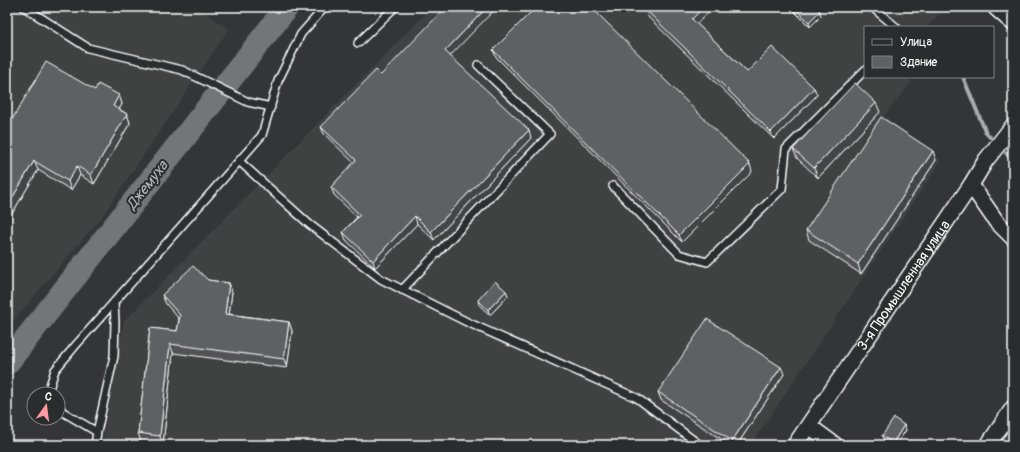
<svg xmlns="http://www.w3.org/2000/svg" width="1020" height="452" font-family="Pangolin,sans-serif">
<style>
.built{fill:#404243}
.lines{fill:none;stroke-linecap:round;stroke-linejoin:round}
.stream{stroke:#abacad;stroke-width:4}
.river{stroke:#737576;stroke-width:24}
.service-casing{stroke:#fff;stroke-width:10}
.minor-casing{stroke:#fff;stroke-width:18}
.tertiary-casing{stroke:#fff;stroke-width:21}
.service{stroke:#2a2d2e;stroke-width:7}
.minor{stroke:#2a2d2e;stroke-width:15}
.tertiary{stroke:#2a2d2e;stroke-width:18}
.wall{fill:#525354;stroke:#fff}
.shaded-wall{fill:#424445;stroke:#fff}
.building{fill:#5f6162;stroke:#fff}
.labels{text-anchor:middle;stroke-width:4;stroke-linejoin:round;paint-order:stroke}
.street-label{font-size:14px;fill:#fff;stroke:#2a2d2e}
.water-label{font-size:15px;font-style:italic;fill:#b2b3b4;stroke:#2a2d2e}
</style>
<rect width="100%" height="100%" fill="#333536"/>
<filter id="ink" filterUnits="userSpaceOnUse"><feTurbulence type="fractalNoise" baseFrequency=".025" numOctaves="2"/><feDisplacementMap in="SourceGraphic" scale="8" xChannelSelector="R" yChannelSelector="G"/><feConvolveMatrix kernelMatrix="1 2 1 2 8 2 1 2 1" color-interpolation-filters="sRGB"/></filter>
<g filter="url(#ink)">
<!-- built -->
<path class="built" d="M7 7H195L229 29 101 218 7 328Z
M432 7H934L941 13 927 27H865V77H906L912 82 884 116 941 161 751 445H102L124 321Z"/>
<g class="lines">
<!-- stream -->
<path class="stream" d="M963 77 986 133 990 137
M1006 153 1013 161"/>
<!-- river -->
<path class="river" d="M7 363 287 7"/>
<!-- service casing -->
<g class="service-casing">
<path id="service" d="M24 7 88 48 182 70 248 102 271 107
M625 7 627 9
M872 7 896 27
M358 43 395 7
M239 161 309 224 381 279 467 322 637 398 700 445
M613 186 679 254 707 262 782 189 786 149 865 70
M402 290 550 134 478 65
M50 394 48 392 55 370 76 345 262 135 278 81 301 34 325 7
M58 405 63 412 97 432 95 445
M97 432 114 356 115 322 114 302"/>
</g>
<!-- minor casing -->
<g class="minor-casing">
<g id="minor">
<path d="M971 185 996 221 1013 238"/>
<path d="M809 426 835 445"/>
<path id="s1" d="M795 445 971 185 986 160 1013 126"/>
<path d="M988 445 1013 408"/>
</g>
</g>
<!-- tertiary casing -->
<g class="tertiary-casing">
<path id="tertiary" d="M997 7 1013 21"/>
</g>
<!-- service -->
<use href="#service" class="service"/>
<!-- minor -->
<use href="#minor" class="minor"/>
<!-- tertiary -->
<use href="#tertiary" class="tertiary"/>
</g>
<!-- wall -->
<path class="wall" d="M790 7H816L821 16 810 27Z
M646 10 697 24 747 72 814 88 817 95 774 139 648 17Z
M493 50 752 172 682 242 496 57Z
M450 56 531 138 434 240 417 224 375 268 346 240 343 232 357 217 334 195 331 187 354 163 324 134 321 127Z
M95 90 119 95 122 104 119 109 127 114 130 123 94 184 80 175 71 190 38 170 7 222V128Z
M880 112 818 178 797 158 793 149Z
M936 160 861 274 809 240 806 230Z
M208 280 229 283 232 292 229 314 289 322 292 331 287 368 173 353 163 444 141 442 138 433 150 328 177 331 179 319 166 304 162 295Z
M506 291 508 296 490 315 479 305 478 300Z
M784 374 737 445H730L661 400 658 392Z
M904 425 906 430 896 445H890L884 441 882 436Z"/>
<!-- shaded-wall -->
<path class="shaded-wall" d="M487 7H497L448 58 445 51Z
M704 7H713L695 26 692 19Z
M820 11 821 16 810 27 809 22Z
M814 88 817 95 774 139 771 132Z
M119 95 122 104 116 115 113 106Z
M876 103 880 112 818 178 814 168Z
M127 114 130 123 94 184 91 175Z
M529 130 531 138 434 240 431 232Z
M933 151 936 160 861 274 858 264Z
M34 161 38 170 7 222V207Z
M750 164 752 172 682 242 679 235Z
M77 166 80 175 71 190 68 181Z
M415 216 417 224 375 268 373 261Z
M229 283 232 292 228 322 225 314Z
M506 291 508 296 490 315 488 310Z
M289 322 292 331 287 368 284 359Z
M170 344 173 353 163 444 160 436Z
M781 367 784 374 737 445H734L732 441Z
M904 425 906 430 896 445H893V443Z"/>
<!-- building -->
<path class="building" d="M446 7H487L445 51 529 130 431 232 415 216 373 261 343 232 360 215 331 187 356 160 321 127 376 70 381 75Z
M536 7H591L750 164 679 235 493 50Z
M649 7H704L692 19 747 72 772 47 814 88 771 132 646 10Z
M793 7H816L820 11 809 22Z
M46 62 95 90 98 84 119 95 113 106 127 114 91 175 77 166 68 181 34 161 7 207V128Z
M855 83 876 103 814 168 793 149Z
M881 117 933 151 858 264 806 230Z
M193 266 208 280 229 283 225 314 289 322 284 359 170 344 160 436 138 433 150 328 177 331 180 315 162 295Z
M495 281 506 291 488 310 478 300Z
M707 319 781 367 732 441 658 392Z
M894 418 904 425 893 443 882 436Z
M907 441 913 445H904Z"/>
</g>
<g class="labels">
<!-- street labels -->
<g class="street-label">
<text dy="5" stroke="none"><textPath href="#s1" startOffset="193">3-я Промышленная улица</textPath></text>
</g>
<!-- water labels -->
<g class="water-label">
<text transform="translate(147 185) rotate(-52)" y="5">Джемуха</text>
</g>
</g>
<!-- margin -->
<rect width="1020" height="452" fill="none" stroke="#2a2d2e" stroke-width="24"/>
<rect x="12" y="12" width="996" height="428" fill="none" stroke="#fff" stroke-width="1.5" filter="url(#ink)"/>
<!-- legend -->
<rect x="864" y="26" width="130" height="52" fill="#2a2d2e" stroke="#7f8182"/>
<rect x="872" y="39" width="20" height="6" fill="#2a2d2e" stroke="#7f8182"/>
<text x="900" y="46" font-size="12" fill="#ffffff">Улица</text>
<rect x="872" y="56" width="20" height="12" fill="#5f6162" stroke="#7f8182"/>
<text x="900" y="66" font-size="12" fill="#ffffff">Здание</text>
<!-- north arrow -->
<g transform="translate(46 406) rotate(14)"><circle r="19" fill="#2a2d2e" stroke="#7f8182"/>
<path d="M0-3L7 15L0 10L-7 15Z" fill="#ff9aa2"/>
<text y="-6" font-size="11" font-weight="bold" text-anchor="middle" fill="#ffffff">С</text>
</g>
</svg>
